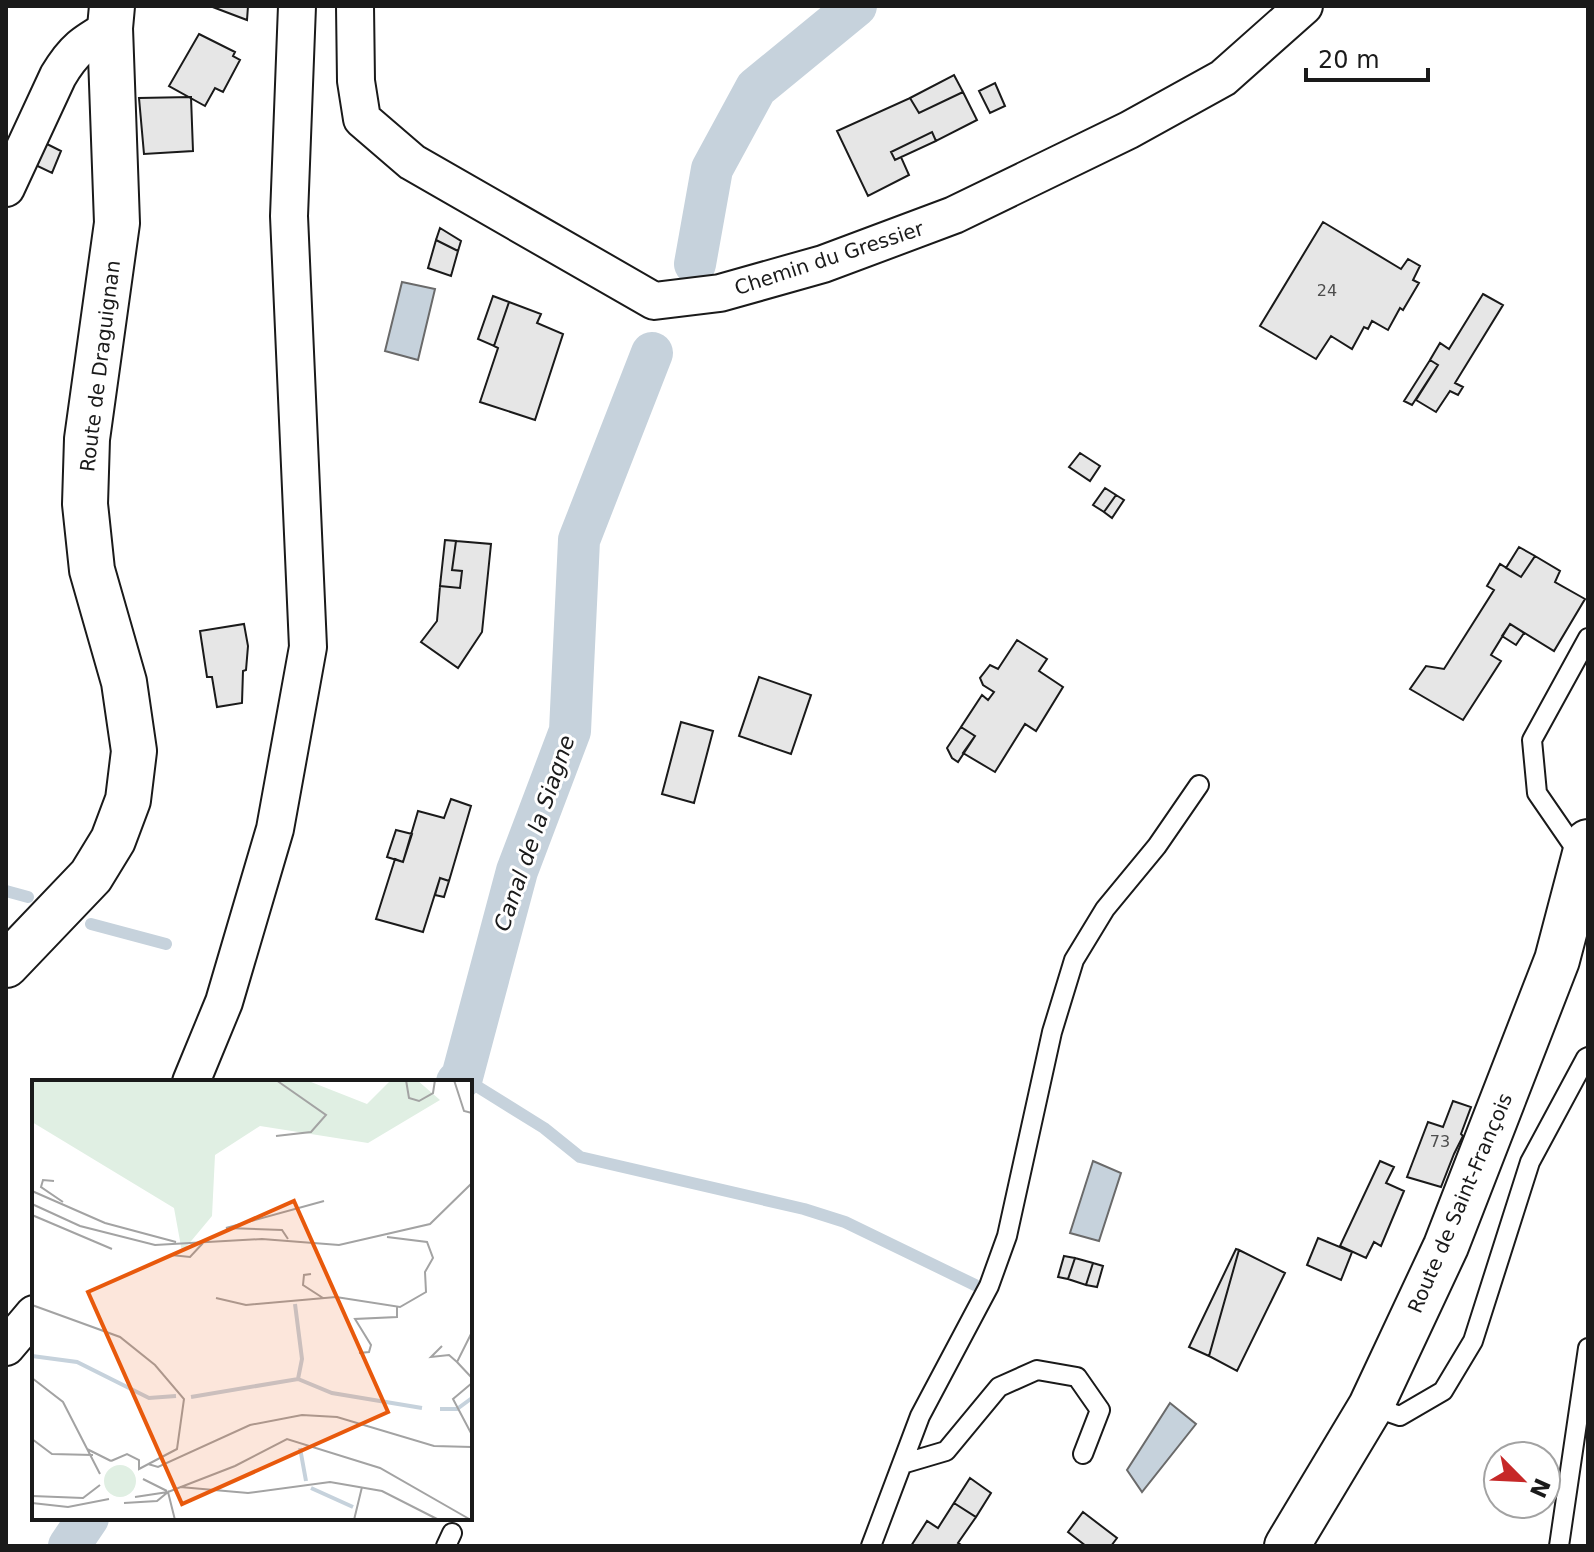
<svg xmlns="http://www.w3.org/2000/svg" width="1594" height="1552" font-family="'DejaVu Sans',sans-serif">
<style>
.water{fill:#c6d2dc;stroke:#6a6a6a;stroke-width:2}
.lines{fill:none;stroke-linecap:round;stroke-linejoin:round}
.stream{stroke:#c6d2dc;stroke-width:12}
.canal{stroke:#c6d2dc;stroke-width:42}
.building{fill:#e6e6e6;stroke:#1a1a1a;stroke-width:2}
.lane-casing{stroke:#1a1a1a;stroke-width:22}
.street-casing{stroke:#1a1a1a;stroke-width:40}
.secondary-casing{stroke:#1a1a1a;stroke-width:48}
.primary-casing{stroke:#1a1a1a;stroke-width:48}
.lane{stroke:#fff;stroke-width:18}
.street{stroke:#fff;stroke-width:36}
.secondary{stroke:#fff;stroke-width:44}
.primary{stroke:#fff;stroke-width:44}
.labels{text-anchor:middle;stroke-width:6;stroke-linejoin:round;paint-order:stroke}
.number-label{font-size:16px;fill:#4d4d4d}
.street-label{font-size:20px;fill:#1a1a1a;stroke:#fff}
.water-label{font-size:22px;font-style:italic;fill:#1a1a1a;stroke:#fff}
.inset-river{fill:none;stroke:#c6d2dc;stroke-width:4}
.inset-road{fill:none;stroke:#a3a3a3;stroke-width:2}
.view{fill:#e8590c;fill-opacity:0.15;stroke:#e8590c;stroke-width:4}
.inset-edge{fill:none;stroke:#1a1a1a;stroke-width:4}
</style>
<rect width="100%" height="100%" fill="#fff"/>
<!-- water -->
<path class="water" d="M402 282 435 289 418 360 385 351Z
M1093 1161 1121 1173 1099 1241 1070 1233Z
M1170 1403 1196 1424 1142 1492 1127 1470Z"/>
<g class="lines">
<!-- stream -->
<path class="stream" d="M6 891 28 897
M91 924 166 944
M462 1077 544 1128 580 1157 804 1209 845 1222 975 1285"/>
<!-- canal -->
<path class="canal" d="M695 264 712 169 756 88 856 6
M457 1082 462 1077 517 871 570 731 579 540 652 353
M69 1546 88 1518"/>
</g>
<!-- building -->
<path class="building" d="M210 6H248L247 20Z
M199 34 235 52 233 56 240 60 223 92 215 88 205 106 169 86Z
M954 75 963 92 919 113 910 98Z
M995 83 1005 106 990 113 979 91Z
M963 92 977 120 936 141 932 132 891 152 895 160 901 157 909 175 868 196 837 131 910 98 919 113Z
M191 97 193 151 144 154 139 98Z
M932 132 936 141 895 160 891 152Z
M37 139 61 151 52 173 27 161Z
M1323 222 1401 269 1408 259 1420 266 1413 280 1419 283 1403 310 1400 308 1388 330 1372 321 1368 329 1364 327 1352 349 1331 336 1316 359 1260 326Z
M440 228 461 241 458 251 436 240Z
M436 240 458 251 451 276 428 268Z
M1483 294 1503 305 1455 383 1463 387 1458 395 1450 391 1436 412 1416 400 1438 365 1430 360 1440 343 1449 349Z
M493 296 509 302 494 346 478 339Z
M509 302 541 314 537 323 563 334 535 420 480 402 498 348 494 346Z
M1430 360 1438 365 1412 405 1404 401Z
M1080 453 1100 466 1090 481 1069 467Z
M1105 488 1116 495 1104 512 1093 505Z
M1116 495 1124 500 1112 518 1104 512Z
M445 540 456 541 452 570 462 571 460 588 440 586Z
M456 541 491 544 482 632 458 668 421 642 437 621 440 586 460 588 462 571 452 570Z
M1519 547 1535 556 1521 577 1506 568Z
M1535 556 1560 571 1555 582 1585 599 1554 651 1510 624 1491 655 1501 661 1463 720 1410 689 1426 666 1444 669 1494 590 1487 586 1500 564 1521 577Z
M244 624 248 646 246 670 243 671 242 703 217 707 212 677H207L200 631Z
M1510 624 1524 633 1516 645 1502 636Z
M1017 640 1047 659 1039 671 1063 687 1036 731 1025 724 995 772 963 753 975 736 961 727 982 695 988 700 994 692 983 685 980 678 990 665 998 669Z
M759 677 811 695 791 754 739 736Z
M681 722 713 731 694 803 662 794Z
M961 727 975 736 958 762 952 758 947 748Z
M451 799 471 806 449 881 440 878 423 932 376 919 395 859 403 862 418 811 444 818Z
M396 830 412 834 403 862 387 857Z
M440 878 449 881 444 897 435 895Z
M1453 1101 1471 1107 1461 1134 1463 1136 1454 1154 1441 1187 1407 1177 1428 1122 1443 1127Z
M1380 1161 1394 1167 1386 1183 1404 1191 1381 1246 1374 1242 1366 1258 1340 1246Z
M1318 1238 1352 1252 1341 1280 1307 1265Z
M1236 1249 1239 1250 1209 1356 1189 1347Z
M1239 1250 1285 1273 1237 1371 1209 1356Z
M1064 1256 1075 1258 1068 1279 1058 1277Z
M1075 1258 1093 1263 1086 1285 1068 1279Z
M1093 1263 1103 1266 1097 1287 1086 1285Z
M970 1478 991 1493 976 1517 954 1503Z
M954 1503 976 1517 958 1543 963 1546H911L927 1521 938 1528Z
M1083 1512 1117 1538 1111 1546H1086L1068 1532Z"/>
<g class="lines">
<!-- lane casing -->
<g class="lane-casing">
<path id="lane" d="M1579 854 1537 793 1532 740 1588 638
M1371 1406 1400 1416 1443 1391 1473 1341 1530 1162 1586 1058 1588 1057
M902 1464 946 1451 999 1387 1037 1370 1077 1377 1100 1410 1083 1454
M446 1546 452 1533
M871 1546 920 1416 989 1286 1007 1236 1052 1032 1074 960 1105 909 1157 846 1199 785
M1559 1546 1588 1348"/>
</g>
<!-- street casing -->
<g class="street-casing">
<path id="street" d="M355 6 356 81 362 119 412 162 654 301 720 293 823 264 954 215 1129 130 1223 78 1304 6
M6 188 58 76C74 49 84 43 110 28
M191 1082 224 1002 275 829 308 647 289 216 297 6
M6 1347 34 1314"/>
</g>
<!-- secondary casing -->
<g class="secondary-casing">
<path id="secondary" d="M1287 1546 1371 1406 1446 1246 1557 960 1588 842"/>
</g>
<!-- primary casing -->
<g class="primary-casing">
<path id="primary" d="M6 965 91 876 113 840 128 800 134 751 124 682 92 570 85 504 87 439 117 223 110 28 112 6"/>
</g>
<!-- lane -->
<use href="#lane" class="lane"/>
<!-- street -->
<use href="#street" class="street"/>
<!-- secondary -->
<use href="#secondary" class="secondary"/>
<!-- primary -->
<use href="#primary" class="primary"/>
</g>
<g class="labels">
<!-- number labels -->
<g class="number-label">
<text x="1327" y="296">24</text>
<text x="1440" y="1147">73</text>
</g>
<!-- street labels -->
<g class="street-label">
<text transform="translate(829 258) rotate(-18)" y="7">Chemin du Gressier</text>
<text transform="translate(100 366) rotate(-83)" y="7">Route de Draguignan</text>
<text transform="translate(1460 1203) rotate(-67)" y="7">Route de Saint-François</text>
</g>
<!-- water labels -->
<g class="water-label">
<text transform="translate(534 833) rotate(-71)" y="8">Canal de la Siagne</text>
</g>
</g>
<!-- overview -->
<g transform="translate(32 1080)">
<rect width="440" height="440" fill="#fff"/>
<path d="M0 0H274L335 24 359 0H385L408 20 336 63 228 46 183 75 180 136 150 172 142 128 0 42ZM72 401a16 16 0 1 1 32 0a16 16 0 1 1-32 0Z" fill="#e0efe3"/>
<path class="inset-river" d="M263 224 270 279 266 299M0 276 45 282 117 318 144 316M159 317 266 299 300 313 390 328M408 329H425L440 318M268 368 274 401M279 408 321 427"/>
<path class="inset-road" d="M244 0 294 35 279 52 244 56M374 0 377 18 387 21 401 13 403 0M422 0 432 31 440 33M22 101 11 100 9 107 31 122M0 111 73 143 144 162M0 124 48 146 123 165 230 159 307 165 398 144 440 103M0 135 80 169M256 159 250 150 194 148 292 121M139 175 158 177 171 163M279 194 272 195 271 205 291 218M184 218 214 225 304 217 368 227 394 212 393 192 401 178 395 162 355 157M0 225 88 257 123 285 152 319 145 369 107 389V380L95 374 79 381M440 252 425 282 440 298M410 266 399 277 417 275 425 282M327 273 337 272 339 265 323 239 365 237V227M0 298 31 322 68 394M440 303 421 319 440 355M0 359 20 374 61 375M55 369 79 381M116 384 126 387 218 345 270 335 305 337 402 366 440 367M111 399 135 411M148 407 216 413 298 402 350 411 407 440M0 416 51 418 68 405M103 417 136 412 203 386 255 359 348 388 439 440M0 423 36 427 77 419M92 423 125 421 136 412 143 440M322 440 330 407"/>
<path class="view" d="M262 121 356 332 150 424 56 212Z"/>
<rect width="440" height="440" class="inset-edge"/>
</g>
<!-- border -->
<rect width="1594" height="1552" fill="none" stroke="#1a1a1a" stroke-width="16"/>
<!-- north arrow -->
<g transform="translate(1522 1480) rotate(114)"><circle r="38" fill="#ffffff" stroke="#a3a3a3" stroke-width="2"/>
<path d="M0-6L14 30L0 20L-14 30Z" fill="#c62828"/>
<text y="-12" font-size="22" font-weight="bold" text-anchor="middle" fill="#1a1a1a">N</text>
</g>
<!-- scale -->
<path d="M1306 68v12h122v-12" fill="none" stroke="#1a1a1a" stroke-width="4"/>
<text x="1318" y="68" font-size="24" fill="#1a1a1a" stroke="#ffffff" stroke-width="6" paint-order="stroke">20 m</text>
</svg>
